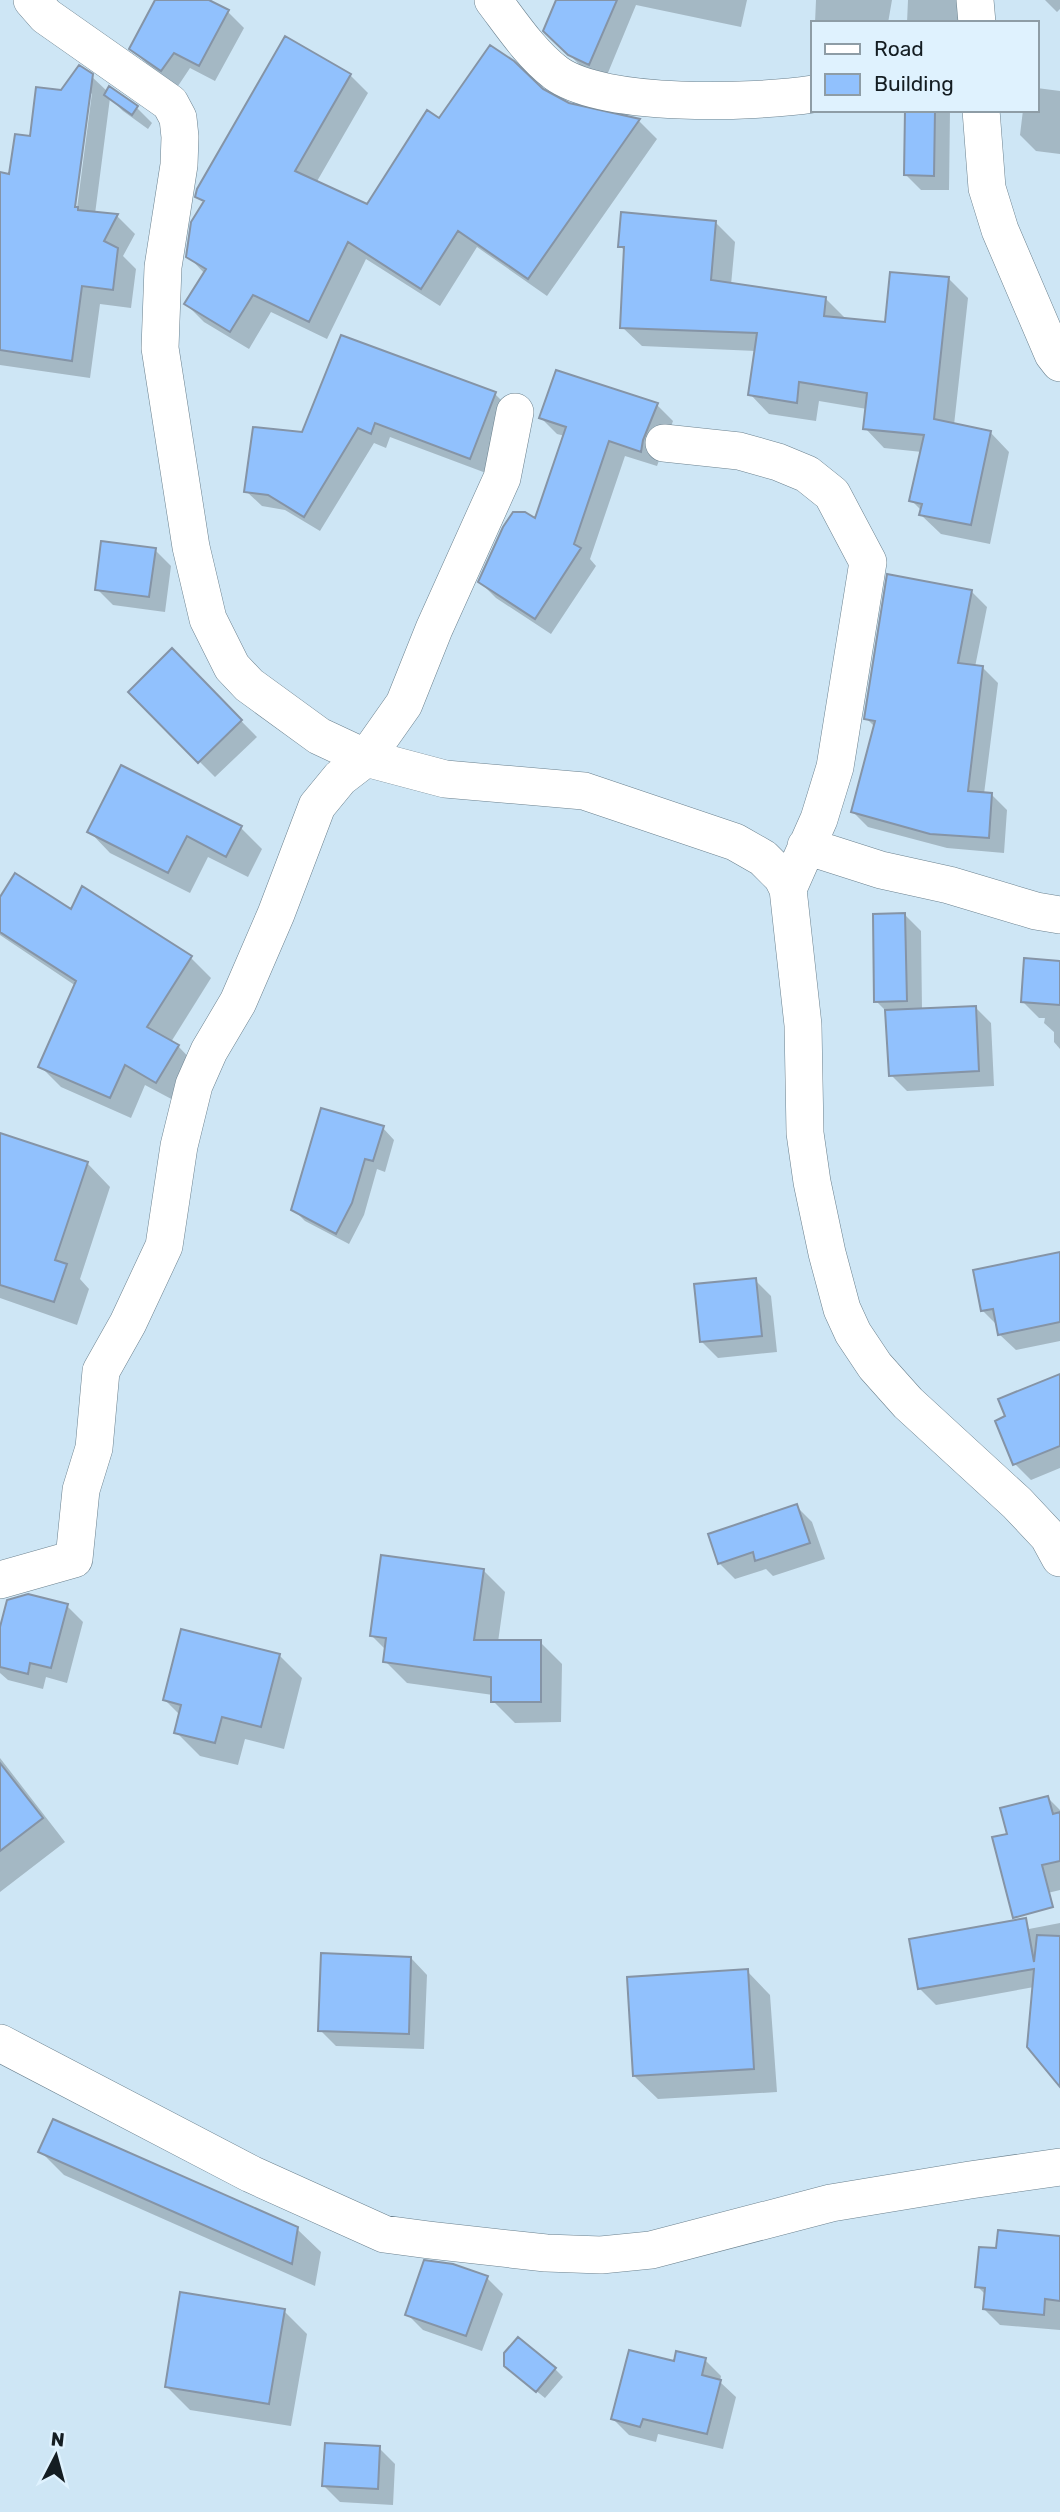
<svg xmlns="http://www.w3.org/2000/svg" width="1060" height="2512" font-family="Rubik,sans-serif">
<style>
.shadow{fill:#0003;fill-rule:evenodd}
.building{fill:#91c1fd;stroke:#8594a6;stroke-width:2}
.lines{fill:none;stroke-linecap:round;stroke-linejoin:round}
.street-casing{stroke:#6b818e;stroke-width:38}
.street{stroke:#fff;stroke-width:37}
</style>
<rect width="100%" height="100%" fill="#cee6f5"/>
<!-- shadow -->
<path class="shadow" d="M157 0H206L228 12 244 28 215 81 190 68 178 86 147 64 131 48Z
M558 0H747L741 27 636 5 605 80 585 70 545 31Z
M816 0H892L888 23H815Z
M908 0H972L969 23H907Z
M1045 0H1060V9L1057 12Z
M350 75 368 93 316 183 367 206 440 120 542 91 569 105 639 121 657 139 547 296 477 247 440 306 366 259 327 339 271 312 249 349 204 322 186 304 205 274 188 256 205 204 197 196Z
M91 76 108 92 136 107 152 123 148 129 123 111 110 98 95 214 117 216 135 234 123 256 136 269 131 308 100 304 90 378 0 365V174L11 176 31 138 62 92ZM92 93 76 216 72 215 88 97Z
M1037 88 1060 91V154L1036 151 1020 135 1023 110H1037Z
M906 110H950L949 190H921L905 174Z
M715 222 735 242 731 285 826 299 845 318 887 324 948 278 968 298 954 425 990 432 1009 452 990 544 941 534 921 515 922 511 911 500 922 452 884 448 865 428 867 409 819 401 816 421 769 414 750 394 756 351 642 346 622 327 625 251 620 246Z
M495 394 510 409 486 473 390 437 386 448 374 443 320 531 285 510 262 506 246 491 303 434Z
M657 405 673 421 657 466 625 456 590 559 596 566 551 634 496 598 480 582 536 521 565 436 557 434 541 418Z
M155 550 171 566 165 612 113 605 97 589Z
M972 592 987 607 975 667H982L998 683 984 794 992 795 1007 810 1004 853 947 848 868 827 853 812 875 727 866 718Z
M172 651 257 737 215 777 130 692Z
M241 828 262 849 248 877 208 857 190 893 110 853 89 831Z
M83 889 191 958 211 978 171 1042 178 1046 198 1067 177 1102 145 1085 131 1118 61 1087 40 1066 76 986 0 935V900L72 912Z
M905 915 921 931 922 1010 975 1007 991 1023 994 1086 907 1091 891 1075 887 1012 876 1001Z
M1060 962V1049L1054 1042V1032L1044 1023 1045 1018H1039L1023 1002Z
M383 1128 394 1140 385 1172 377 1169 364 1215 349 1244 305 1221 293 1209Z
M0 1141 87 1163 110 1187 80 1279 89 1289 77 1325 0 1298Z
M1060 1255V1341L1016 1350 999 1334 998 1326 983 1311Z
M755 1280 771 1296 777 1352 718 1358 702 1342Z
M1060 1376V1468L1031 1480 1015 1464 1008 1417Z
M796 1506 812 1522 825 1559 773 1576 766 1569 735 1579 719 1563Z
M483 1570 505 1592 498 1642H540L562 1664 561 1722 515 1723 493 1701V1695L407 1683 385 1661 386 1650 372 1636Z
M67 1606 83 1622 67 1683 46 1677 43 1689 8 1680 0 1673V1634Z
M279 1655 302 1678 284 1749 245 1739 238 1765 200 1756 176 1732 180 1715 165 1700Z
M0 1758 65 1842 0 1892Z
M1048 1798 1060 1810V1890L1027 1898 1009 1835Z
M1060 1923V2082L1034 1987 936 2005 920 1989 913 1951Z
M411 1958 427 1975 424 2049 336 2046 320 2030Z
M747 1971 770 1995 777 2092 658 2099 634 2076Z
M41 2152 297 2229 321 2252 315 2286 64 2175Z
M1060 2238V2330L1000 2325 984 2309 986 2295 977 2286 997 2250Z
M487 2278 503 2294 482 2351 423 2330 407 2314Z
M284 2311 307 2334 291 2426 190 2410 167 2387Z
M705 2360 721 2376 720 2382 736 2397 723 2449 658 2434 656 2442 629 2435 613 2419 675 2363Z
M555 2369 563 2377 545 2398 514 2373Z
M379 2448 395 2464 393 2505 340 2502 324 2486Z"/>
<!-- building -->
<path class="building" d="M155 0H209L229 10 199 66 174 53 161 71 129 49Z
M556 0H617L589 65 568 55 543 31Z
M285 36 351 74 295 171 367 204 427 110 439 118 490 45 514 61 543 89 569 103 640 119 528 279 458 231 421 289 348 242 309 322 253 295 230 332 184 304 206 269 186 257 191 222 204 201 195 197 197 189Z
M79 65 93 74 75 207H78V210L118 214 104 241 118 248 113 290 82 286 72 361 0 350V172L9 174 15 134 30 136 36 87 61 90Z
M109 86 138 106 132 115 104 95Z
M905 110H935L934 176 904 175Z
M621 212 716 221 711 280 826 297 824 316 885 322 890 272 949 277 934 419 991 431 971 525 919 515 922 504 909 501 924 435 863 429 867 393 799 382 797 403 748 395 757 333 620 328 624 247H618Z
M341 335 496 392 470 459 375 423 371 434 358 428 304 517 268 495 244 492 253 427 302 432Z
M556 370 658 403 643 440 641 452 609 441 574 544 581 548 535 619 478 582 503 527 513 512H525L535 518 566 427 539 418Z
M101 541 156 548 149 597 95 590Z
M887 574 972 590 958 663 983 666 968 791 992 793 989 838 930 834 851 812 875 721 864 719Z
M172 648 242 720 198 763 128 692Z
M121 765 242 826 226 857 187 836 168 873 87 832Z
M15 873 71 909 82 886 192 956 147 1027 179 1045 156 1083 125 1065 110 1098 38 1067 76 981 0 932V897Z
M905 913 907 1001 874 1002 873 914Z
M1024 958 1060 961V1005L1021 1002Z
M976 1006 979 1071 889 1076 885 1010Z
M321 1108 384 1126 373 1161 365 1159 352 1203 336 1234 291 1210Z
M0 1133 88 1162 55 1260 67 1264 54 1302 0 1285Z
M1060 1252V1322L998 1335 993 1309 981 1311 973 1270Z
M756 1278 762 1336 700 1342 694 1284Z
M1060 1374V1446L1013 1465 995 1421 1005 1416 998 1399Z
M797 1504 810 1543 755 1561 753 1552 718 1564 708 1534Z
M381 1555 484 1569 474 1640H541V1702H491V1677L383 1662 386 1638 370 1636Z
M28 1594 68 1604 51 1668 30 1663 28 1674 0 1667V1627L7 1600Z
M181 1629 280 1654 261 1727 222 1717 215 1743 174 1733 181 1705 163 1700Z
M0 1763 43 1818 0 1851Z
M1048 1796 1053 1814 1060 1812V1861L1042 1865 1053 1907 1013 1918 992 1837 1007 1834 1000 1808Z
M1026 1918 1034 1962 1037 1935 1060 1936V2087L1027 2047 1034 1969 918 1989 909 1939Z
M321 1953 411 1957 409 2034 318 2031Z
M748 1969 754 2069 633 2076 627 1977Z
M53 2119 298 2227 292 2264 38 2152Z
M998 2230 1060 2236V2301L1045 2299 1044 2315 983 2309 985 2288 975 2287 979 2247 996 2248Z
M424 2260 453 2264 488 2276 466 2336 405 2315Z
M180 2292 285 2309 269 2404 165 2387Z
M518 2337 556 2368 536 2392 504 2366V2353Z
M629 2350 674 2361 676 2351 706 2358 702 2375 721 2380 707 2434 643 2419 640 2427 611 2419Z
M325 2443 380 2446 378 2489 322 2486Z"/>
<g class="lines">
<!-- street casing -->
<g class="street-casing">
<path id="street" d="M32 0 46 16 170 103 178 118 180 137 179 165 163 267 160 348 191 547 208 619 232 667 249 685 319 736 366 758 445 779 584 791 735 842 763 858 782 877 788 889 803 1025 805 1133 812 1182 827 1253 842 1309 853 1333 875 1366 908 1403 1017 1503 1048 1536 1060 1558
M493 0C512 25 531 54 556 73 604 108 754 103 813 94
M975 0 977 23
M981 110 987 188 1000 230 1053 354 1060 363
M664 443 739 451 778 462 807 474 832 494 868 562 835 767 819 819 788 889
M806 846 881 870 949 885 1036 911 1060 915
M0 1580 74 1559 81 1490 94 1448 101 1371 128 1323 164 1246 179 1146 194 1085 209 1051 238 1002 276 914 317 806 340 778 366 758 404 704 434 629 502 478 515 412
M0 2043 251 2174 384 2234 429 2240 546 2253 601 2255 651 2250 831 2203 970 2180 1060 2167"/>
</g>
<!-- street -->
<use href="#street" class="street"/>
</g>
<!-- legend -->
<rect x="811" y="21" width="228" height="91" fill="#dff2fe" stroke="#8e9da6" stroke-width="2"/>
<rect x="825" y="44" width="35" height="10" fill="#ffffff" stroke="#8e9da6" stroke-width="2"/>
<text x="874" y="56" font-size="21" fill="#141d22">Road</text>
<rect x="825" y="74" width="35" height="21" fill="#91c1fd" stroke="#8e9da6" stroke-width="2"/>
<text x="874" y="91" font-size="21" fill="#141d22">Building</text>
<!-- north arrow -->
<g transform="translate(56 2456) rotate(6)" stroke="#dff2fe" stroke-width="5" paint-order="stroke">
<path d="M0-5L12 26L0 18L-12 26Z" fill="#141d22"/>
<text y="-10" font-size="19" font-weight="bold" text-anchor="middle" fill="#141d22">N</text>
</g>
</svg>
